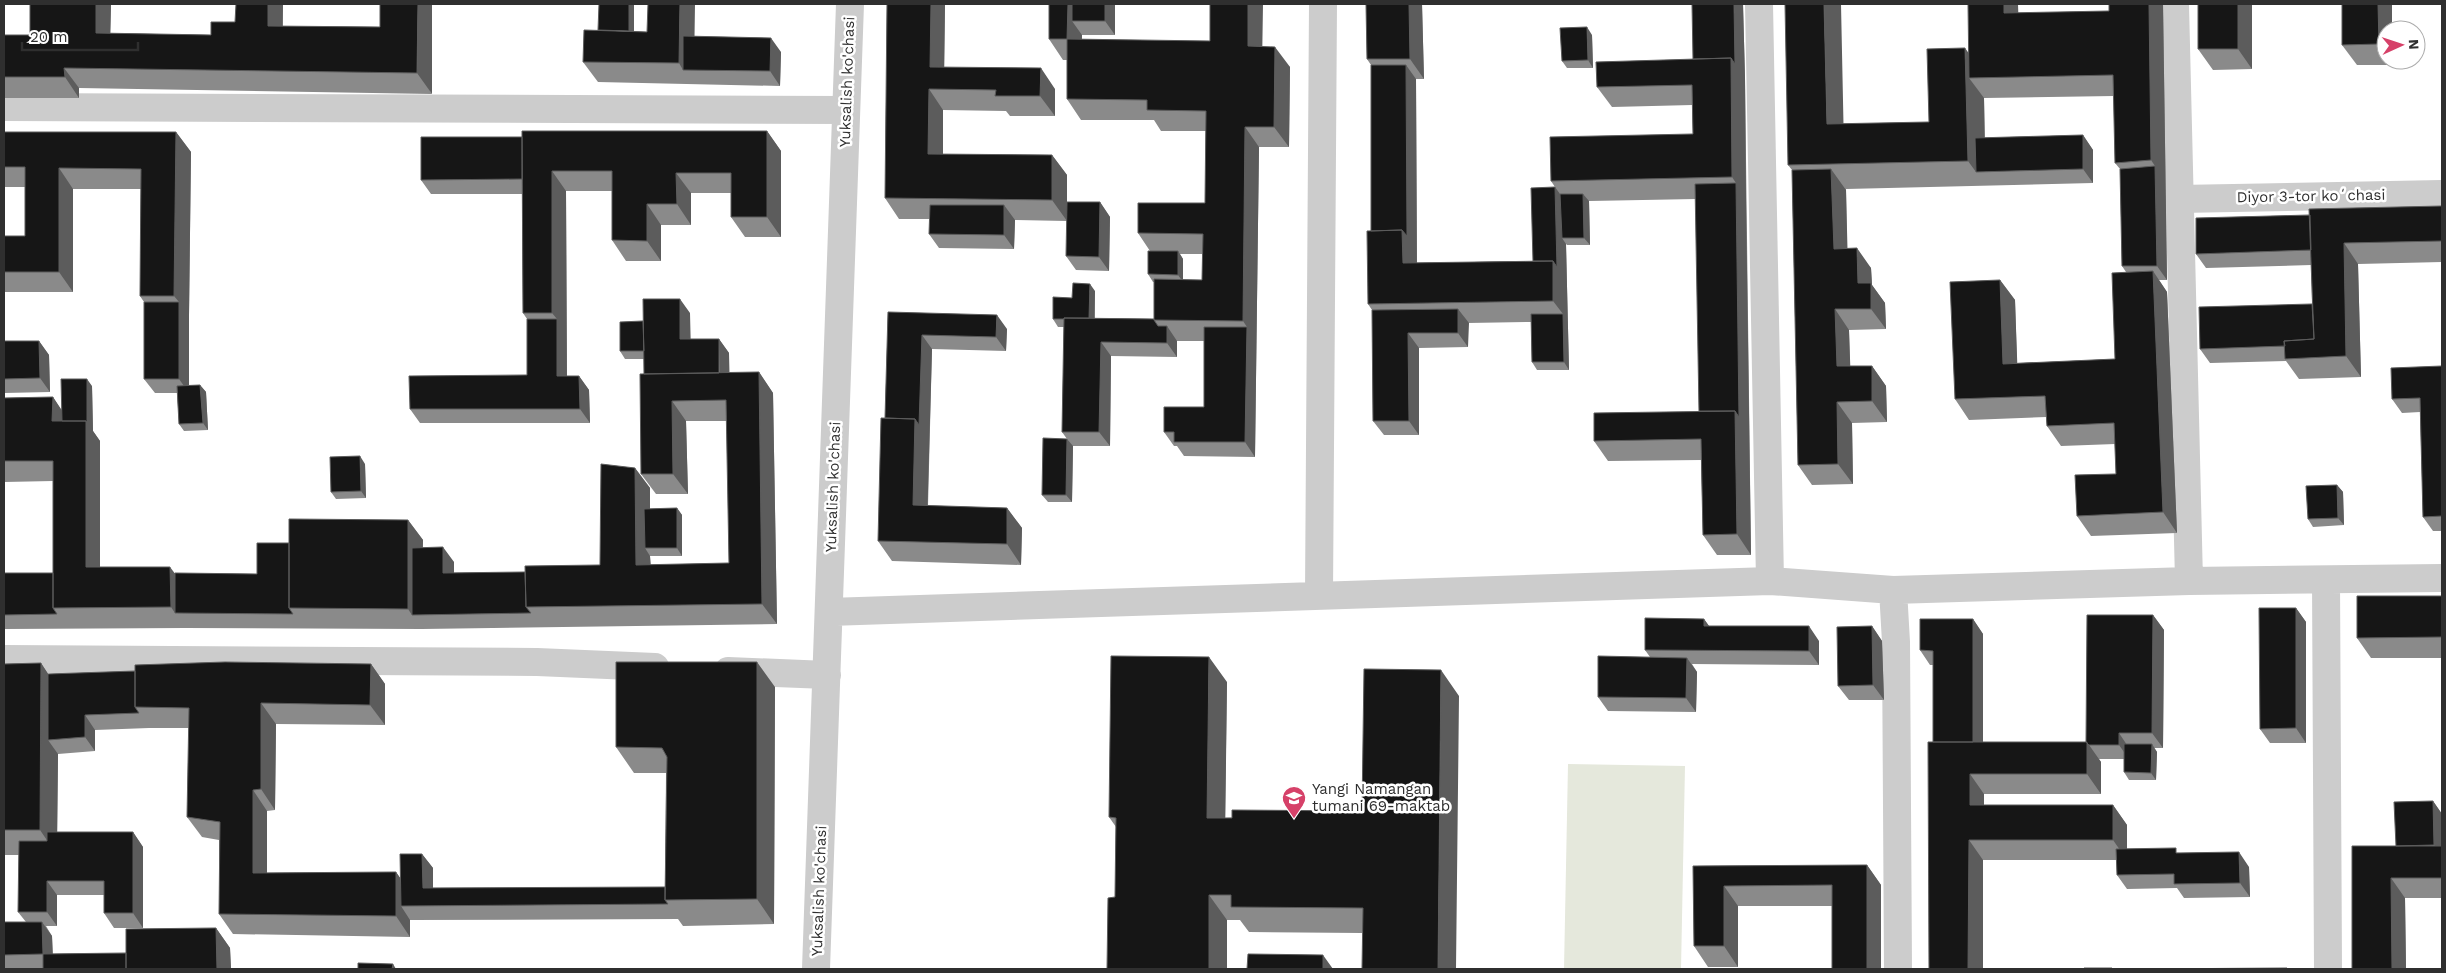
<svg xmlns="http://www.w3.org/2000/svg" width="2446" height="973" font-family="'Work Sans',sans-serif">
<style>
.garden{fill:#e5e8dc}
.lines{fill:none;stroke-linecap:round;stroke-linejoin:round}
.minor{stroke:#ccc;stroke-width:28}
.wall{fill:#8a8a8a;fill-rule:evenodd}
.shaded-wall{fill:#5c5c5c}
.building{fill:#161616;stroke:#5c5c5c}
.labels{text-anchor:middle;stroke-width:5;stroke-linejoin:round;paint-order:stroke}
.street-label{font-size:15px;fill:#2f2f2f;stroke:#fff}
.poi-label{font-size:15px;fill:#2f2f2f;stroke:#fff;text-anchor:start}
</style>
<rect width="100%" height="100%" fill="#fff"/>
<!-- garden -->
<path class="garden" d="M1568 764 1685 766 1681 969H1564Z"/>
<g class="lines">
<!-- minor -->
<path class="minor" d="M1759 4 1770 581 1893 590 1896 642 1898 969
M2175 4 2189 581
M4 107 846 110
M2179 199 2442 194
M2326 580 2328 969
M1893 590 2189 581 2442 578
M1319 595 1323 4
M829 612 1770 581
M4 659 537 662 655 667
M728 671 827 675
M816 969 850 4"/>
</g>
<!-- wall -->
<path class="wall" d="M30 4H111L110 33 211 35 235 22 283 4V26L380 27V4L432 94 79 88V98H4V35H30Z
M887 4H945L944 67 1055 89V116H1010L1006 111 943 110V154L1052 155 1067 175V221L1015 220 1014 249 939 248 929 234 930 219H899L885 198Z
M1049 4H1115V35H1082V39L1263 47 1290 67 1289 147H1259L1255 457 1184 456 1177 446H1174L1164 432 1204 407V341H1177V357L1111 356 1110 446H1073L1072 502H1048L1042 495 1067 439 1062 432 1064 327H1058L1053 319 1072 298 1095 291V318L1154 319V282H1153L1148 274 1150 251 1138 233 1205 203 1206 131H1161L1154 120H1081L1067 99V60H1063L1049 39ZM1180 254H1202V280H1183V259Z
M1366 4H1422L1424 79H1416L1417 263 1533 261 1555 187 1551 181 1693 134 1692 105 1612 107 1597 87 1693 59 1743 4 1745 78 1751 555H1717L1703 535 1701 460 1608 461 1594 441 1699 411 1696 199 1589 201 1590 245H1567L1566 244 1569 370H1537L1532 362 1531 322 1468 323V347L1419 348V435H1384L1373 421 1372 310 1368 304 1371 231V65L1367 59Z
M1561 4H1587V5H1562Z
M2018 4V13L2109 11 2163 4 2167 280H2159L2167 292 2177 533 2091 536 2077 516 2116 474 2115 444 2061 446 2047 426 2046 417 1969 420 1955 399 2000 280 2015 300 2017 363 2115 359 2126 272 2122 266 2120 169 2115 163 2114 96 1984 98 1985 138 2083 135 2093 150V183L1846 189 1847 248 1871 268 1872 285 1885 303 1886 329 1849 330 1850 366H1872L1886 386 1887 422 1852 423 1853 484 1812 485 1798 465 1792 170 1788 165 1844 124 1929 122 1969 53Z
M2198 4H2252V69L2213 70 2198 49Z
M2342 4H2392V30H2386V60H2393V65H2357L2342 45Z
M634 31 647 32 694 36 781 52 780 86 598 82 583 62Z
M1592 35 1593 68H1567L1562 61Z
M767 131 781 151V237H745L731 217V193H691V225H661V261H626L612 240V191H566L567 376H579L589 390 590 423H420L410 409 527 375V319L523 313 522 194H431L421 180 522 137Z
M4 132H176L191 152 189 316V385H200L206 392 208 430 184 431 179 424 177 393H155L144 379V302L140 296 141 189H73V292H4V236H25V187H4Z
M1100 202 1110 217 1109 271 1076 270 1066 256Z
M2442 206V262L2358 264 2361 377 2299 379 2286 361 2210 363 2200 349 2312 304 2311 265 2206 268 2196 254 2310 215Z
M888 312 1007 329 1006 351 932 349 928 506 1007 508 1022 528 1021 565 892 561 878 541 885 418Z
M690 313V339H719L729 353V373L759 372 773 393 777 624 422 629 185 628 4 629V573H53V481L4 482V398L53 397 61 410 92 386 93 431 100 441V567L175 573 257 574 289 543 408 520 423 540 422 548 454 562V573L525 572 600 565 635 468 650 488V509L677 508 682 515V556H650L651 565 729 563 727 421H686L688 494H656L641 474 644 374V359H625L620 351 643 321Z
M4 341H39L49 355 50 392 4 393Z
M2442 366V531H2433L2423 517 2420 412 2402 413 2392 399Z
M365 464 366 498 336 499 331 492Z
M2337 485 2343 492 2344 525 2313 527 2308 519Z
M2442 596V658H2371L2357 638Z
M2296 608 2306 622V743H2270L2260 729Z
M2153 615 2164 630 2163 748H2154L2157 752 2156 780H2129L2124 772V759H2099L2101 762V794H1984V805H2113L2127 825V849L2180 853 2249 867 2250 897 2184 898 2177 888 2127 889 2117 875V860H1983V969H1929L1933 742V665H1930L1920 650 1973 619 1983 634V742H2086Z
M1704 619 1709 626 1819 641V665L1692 664 1697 672 1696 712 1608 711 1598 697 1650 657 1645 650Z
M1872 626 1882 641 1884 700H1849L1838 686Z
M41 663 48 674 371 664 385 684V725L276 724 275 810 267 811V873L396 872 400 878 422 854 433 868V888L665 887 666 773H634L616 747 775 687 774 924 683 926 678 919 410 920V937L233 934 219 914V840L202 837 187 817 189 728H149L95 730V751L58 754 57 832H133L143 847V928H114L104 913V895H57V926H46L52 936 53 954 126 953 216 928 230 948 231 969H4V922H26L18 912 19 855H4V664Z
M1227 682 1225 818 1362 811 1459 696 1362 933 1249 932 1240 920H1227L1115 897 1116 827 1109 817Z
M2433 801 2442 814V898H2405L2406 969H2352L2396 846Z
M1867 865 1881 885 1832 906H1738V967H1708L1694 946 1693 866Z"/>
<!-- shaded-wall -->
<path class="shaded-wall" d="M96 4H111L110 53 96 33Z
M268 4H283L282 46 268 26Z
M418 4H432V94L417 73Z
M629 4H634V39L629 31Z
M680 4H695L694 70H683L679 63Z
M931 4H945L944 87 930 67Z
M1068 4H1082L1072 21 1082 35 1081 60 1067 39Z
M1105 4H1115V35L1105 21Z
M1248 4H1263L1262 67 1248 46Z
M1409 4H1422L1424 79 1410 59Z
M1734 4H1743L1745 78 1735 64Z
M1824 4H1841L1844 149 1827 124Z
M2004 4H2018L2019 34 2004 13Z
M2149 4H2163L2167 280 2157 266 2155 166 2151 160Z
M2238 4H2252V69L2238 49Z
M2378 4H2392V30H2386V55L2379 44Z
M1587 27 1592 35 1593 68 1588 60Z
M771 38 781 52 780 86 770 71Z
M1275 47 1290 67 1289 147 1274 127Z
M1965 48 1983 73 1969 78 1984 98 1985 172H1976L1968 161Z
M1731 58 1745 78 1746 198 1732 177Z
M1406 65 1416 79 1417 284 1403 263 1402 230Z
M64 68 79 88V98L65 77Z
M1041 68 1055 89V116L1040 96Z
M929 89 943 110V174L928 154Z
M1245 127 1259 147 1255 457 1245 442 1247 327 1243 321Z
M767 131 781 151V237L767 217Z
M176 132 191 152 189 316V393L179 379V302L174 296Z
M2083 135 2093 150V183L2083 169Z
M1052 155 1067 175V221L1052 200Z
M59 168 73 189V292L59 272Z
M1831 169 1846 190 1848 269 1834 249Z
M552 171 566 191 567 390 557 376V319L552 313Z
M676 173 691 193V225L677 204Z
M1736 183 1746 198 1751 555 1737 534 1735 411Z
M1555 187 1565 201 1562 238 1566 244 1569 370 1564 362 1563 314 1553 301V261Z
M1583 194 1589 201 1590 245 1584 238Z
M1100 202 1110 217 1109 271 1099 257Z
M647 204 661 225V261L647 241Z
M1004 205 1015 220 1014 249 1004 235Z
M2344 243 2358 264 2361 377 2346 356Z
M1857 248 1871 268 1872 285 1885 303 1886 329 1871 309 1858 283Z
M1178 251 1183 259V282L1178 275Z
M2153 271 2167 292 2177 533 2163 512Z
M2000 280 2015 300 2018 384 2003 364Z
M1090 284 1095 291 1094 332 1089 324Z
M680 299 690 313 691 354 680 339Z
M1458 309 1469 323 1468 347 1458 333Z
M1835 309 1849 330 1851 387 1837 366Z
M997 315 1007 329 1006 351 996 337Z
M1167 326 1177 341V357L1167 343Z
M1408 333 1419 348V435L1409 421Z
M922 335 932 349 927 526 913 505 915 419Z
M719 339 729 353 730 394 720 379Z
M39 341 49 355 50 392 40 378Z
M1101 342 1111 356 1110 446 1099 432Z
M1872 366 1886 386 1887 422 1872 401Z
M759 372 773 393 777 624 762 604Z
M579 376 589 390 590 423 580 409Z
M87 379 92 386 93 431 100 441V588L86 567V421Z
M200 385 206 392 208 430 203 423Z
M53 397 67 418 62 434 52 421Z
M672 401 686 421 688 494 673 474Z
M1837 402 1852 423 1853 484 1838 464Z
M1067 439 1073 446 1072 502 1066 495Z
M360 456 365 464 366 498 361 491Z
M635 468 650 488V548H645L650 556 651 585 636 565Z
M2337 485 2343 492 2344 525 2338 518Z
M677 508 682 515V556L677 548Z
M1007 508 1022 528 1021 565 1007 544Z
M408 520 423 540 422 615H412L408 609Z
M443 547 454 562V588L443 573Z
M170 567 185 587 175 613 171 607Z
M2296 608 2306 622V743L2296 728Z
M2153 615 2164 630 2163 748 2152 733Z
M1704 619 1714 633 1704 626Z
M1973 619 1983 634V763L1973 748Z
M1809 626 1819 641V665L1809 651Z
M1872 626 1882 641 1884 700 1873 685Z
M1209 657 1227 682 1225 843 1207 818Z
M1687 658 1697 672 1696 712 1686 698Z
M757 662 775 687 774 924 757 899Z
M41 663 58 689 48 740 58 754 57 855 40 830Z
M371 664 385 684V725L370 705Z
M1441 670 1459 696 1456 969H1438Z
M261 703 276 724 275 810 261 789Z
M85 715 95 730V751L85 737Z
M2119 733 2129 748V759L2119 745Z
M2087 742 2101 762V794L2087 774Z
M2152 744 2157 752 2156 780 2151 773Z
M1970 774 1984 794V825L1970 805Z
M253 790 267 811V893L253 873Z
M2433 801 2442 814V857L2434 845Z
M2113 805 2127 825V860L2113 840Z
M133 832 143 847V928L133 913Z
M1969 840 1983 860V969H1968Z
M2239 852 2249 867 2250 897 2240 883Z
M422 854 433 868V902L423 888Z
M1867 865 1881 885V969H1867Z
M396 872 410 892 401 906 410 920V937L396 916Z
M2391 878 2405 898 2406 969H2392Z
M47 881 57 895V926L47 912Z
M1724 886 1738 906V967L1724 946Z
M1209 895 1227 920V969H1209Z
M42 922 52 936 53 969 43 954Z
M216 928 230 948 231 969H217Z
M1323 955 1333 969H1323Z
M393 964 396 969H392Z"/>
<!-- building -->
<path class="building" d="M30 4H96V33L211 35V22H235L236 4H268V26L380 27V4H418L417 73 64 68 65 77H4V35H30Z
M599 4H629V31L598 30Z
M648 4H680L679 63 583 62 584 30 647 32Z
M887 4H931L930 67 1041 68 1040 96H995L996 90 929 89 928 154 1052 155V200L885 198Z
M1049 4H1068L1067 39 1210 41V4H1248V46L1275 47 1274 127H1245L1243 321 1154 320V279L1202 280 1203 234 1138 233V203H1205L1206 111 1147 110V100L1067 99V39H1049Z
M1072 4H1105V21H1072Z
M1366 4H1409L1410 59H1367Z
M1692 4H1734L1735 64 1731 58 1693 59Z
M1785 4H1824L1827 124 1929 122 1927 49 1965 48 1968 161 1788 165Z
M1968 4H2004V13L2109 11V4H2149L2151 160 2115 163 2113 75 1969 78Z
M2198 4H2238V49H2198Z
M2342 4H2378L2379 44 2342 45Z
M1587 27 1588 60 1562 61 1560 28Z
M683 36 771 38 770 71 683 70Z
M1731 58 1732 177 1551 181 1550 137 1693 134 1692 85 1597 87 1596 62Z
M1371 65H1406L1407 236 1402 230 1371 231Z
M522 131H767V217H731V173H676L677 204H647V241L612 240V171H552V313H523Z
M4 132H176L174 296H140L141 169 59 168V272H4V236H25V167H4Z
M2083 135V169L1976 172 1975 138Z
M421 137H522V179L421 180Z
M2155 166 2157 266H2122L2120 169Z
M1831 169 1834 249 1857 248 1858 283H1871V309H1835L1837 366H1872V401L1837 402 1838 464 1798 465 1792 170Z
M1736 183 1739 417 1735 411H1699L1695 184Z
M1555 187 1557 267 1553 261H1533L1531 188Z
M1560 194H1583L1584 238H1562Z
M1067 202H1100L1099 257 1066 256Z
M930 205H1004V235L929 234Z
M2442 206V241L2344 243 2346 356 2285 359 2284 341 2314 339 2309 209Z
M2310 215 2311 250 2196 254V218Z
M1402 230 1403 263 1553 261V301L1368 304 1367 231Z
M1148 251H1178V275L1148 274Z
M2153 271 2163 512 2077 516 2075 475 2116 474 2114 423 2047 426 2045 396 1955 399 1950 282 2000 280 2003 364 2115 359 2112 273Z
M1073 283 1090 284 1089 318H1064V319H1053V297L1072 298Z
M643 299H680V339H719V373L644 374Z
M144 302H179V379H144Z
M2312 304 2314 339 2284 341 2285 346 2200 349 2199 307Z
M1458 309V333H1408L1409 421H1373L1372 310Z
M888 312 997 315 996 337 922 335 919 425 915 419 885 418Z
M1531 314H1563L1564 362H1532Z
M1064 318 1154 319V320L1158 326H1167V343L1101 342 1099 432H1062Z
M527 319H557V376H579L580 409H410L409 376 527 375Z
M643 321 644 351H620V322Z
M1204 327H1247L1245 442H1174V432H1164V407H1204Z
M4 341H39L40 378 4 379Z
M2442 366V516L2423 517 2420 398 2392 399 2391 368Z
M759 372 762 604 526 607 525 566 600 565 601 464 635 468 636 565 729 563 726 400 672 401 673 474H641L640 374Z
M61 379H87V423L86 421H62Z
M200 385 203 423 179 424 177 386Z
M53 397 52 421H86V567H170L171 607 53 608V461H4V398Z
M1735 411 1737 534 1703 535 1701 439 1594 441V413Z
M881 418 915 419 913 505 1007 508V544L878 541Z
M1043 438 1067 439 1066 495H1042Z
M360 456 361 491 331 492 330 457Z
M2337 485 2338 518 2308 519 2306 486Z
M677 508V548H645L644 509Z
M289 519 408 520V609L289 608Z
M257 543H289V608L293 614 175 613V573L257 574Z
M443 547V573L525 572 526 607 531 613 412 615V548Z
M4 573H53V608L57 614 4 615Z
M2357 596H2442V637L2357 638Z
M2259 608H2296V728L2260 729Z
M2087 615H2153L2152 733H2119V745H2089L2086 742Z
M1645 618 1704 619V626H1809V651L1645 650Z
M1920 619H1973V742H1933V651L1920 650Z
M1872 626 1873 685 1838 686 1837 627Z
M1111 656 1209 657 1207 818H1232V810L1362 811 1364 669 1441 670 1438 969H1362L1363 908 1231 907V895H1209V969H1107L1108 898 1115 897 1116 818 1109 817Z
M1598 656 1687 658 1686 698 1598 697Z
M225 662 371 664 370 705 261 703V789L253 790V873L396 872V916L219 914 220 822 187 817 189 708 135 707V665Z
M616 662H757V899L665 900 667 757 662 748 616 747Z
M41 663 40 830H4V664Z
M135 671V707L139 713 85 715V737L48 740V674Z
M1928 742H2087V774H1970V805H2113V840H1969L1968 969H1929Z
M2124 744H2152L2151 773 2124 772Z
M2433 801 2434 845 2396 846 2394 802Z
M47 832H133V913H104V881H47V912H18L19 841H47Z
M2352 846H2442V878H2391L2392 969H2352Z
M2176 848V853L2239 852 2240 883 2174 884V874L2117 875 2116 849Z
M400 854H422L423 888 665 887V900L668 904 401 906Z
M1867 865V969H1832V885L1724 886V946H1694L1693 866Z
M4 922H42L43 954 4 955Z
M216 928 217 969H126V929Z
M126 953V969H43V954Z
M1248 954 1323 955V969H1247Z
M358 963 393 964 392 969H358Z
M2084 968H2112V969H2084Z
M2287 968V969H2136Z"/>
<!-- icons -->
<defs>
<g id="school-pin" transform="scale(1.25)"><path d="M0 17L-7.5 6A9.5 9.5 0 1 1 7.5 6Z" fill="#d64169" stroke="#fff"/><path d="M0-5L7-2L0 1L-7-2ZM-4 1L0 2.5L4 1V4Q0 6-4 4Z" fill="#fff"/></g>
</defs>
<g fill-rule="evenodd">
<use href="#school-pin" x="1294" y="798"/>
</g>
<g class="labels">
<!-- street labels -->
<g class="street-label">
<text transform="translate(847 82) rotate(-88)" y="5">Yuksalish ko'chasi</text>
<text transform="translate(2311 196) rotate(-1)" y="5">Diyor 3-tor koʻchasi</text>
<text transform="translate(833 487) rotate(-88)" y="5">Yuksalish ko'chasi</text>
<text transform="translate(819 891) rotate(-88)" y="5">Yuksalish ko'chasi</text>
</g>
<!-- poi labels -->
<g class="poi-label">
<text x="1312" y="794">Yangi Namangan<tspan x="1312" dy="17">tumani 69-maktab</tspan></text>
</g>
</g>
<!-- border -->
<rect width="2446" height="973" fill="none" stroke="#2f2f2f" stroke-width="10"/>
<!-- north arrow -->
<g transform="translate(2401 45) rotate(87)"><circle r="24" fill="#ffffff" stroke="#acacac"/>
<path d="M0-4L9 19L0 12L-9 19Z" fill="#d64169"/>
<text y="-8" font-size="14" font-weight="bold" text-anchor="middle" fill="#2f2f2f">N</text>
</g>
<!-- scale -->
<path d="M22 42v8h116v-8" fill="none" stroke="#2f2f2f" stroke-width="2.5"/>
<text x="30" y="42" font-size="15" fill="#2f2f2f" stroke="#ffffff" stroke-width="4" paint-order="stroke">20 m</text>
</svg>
